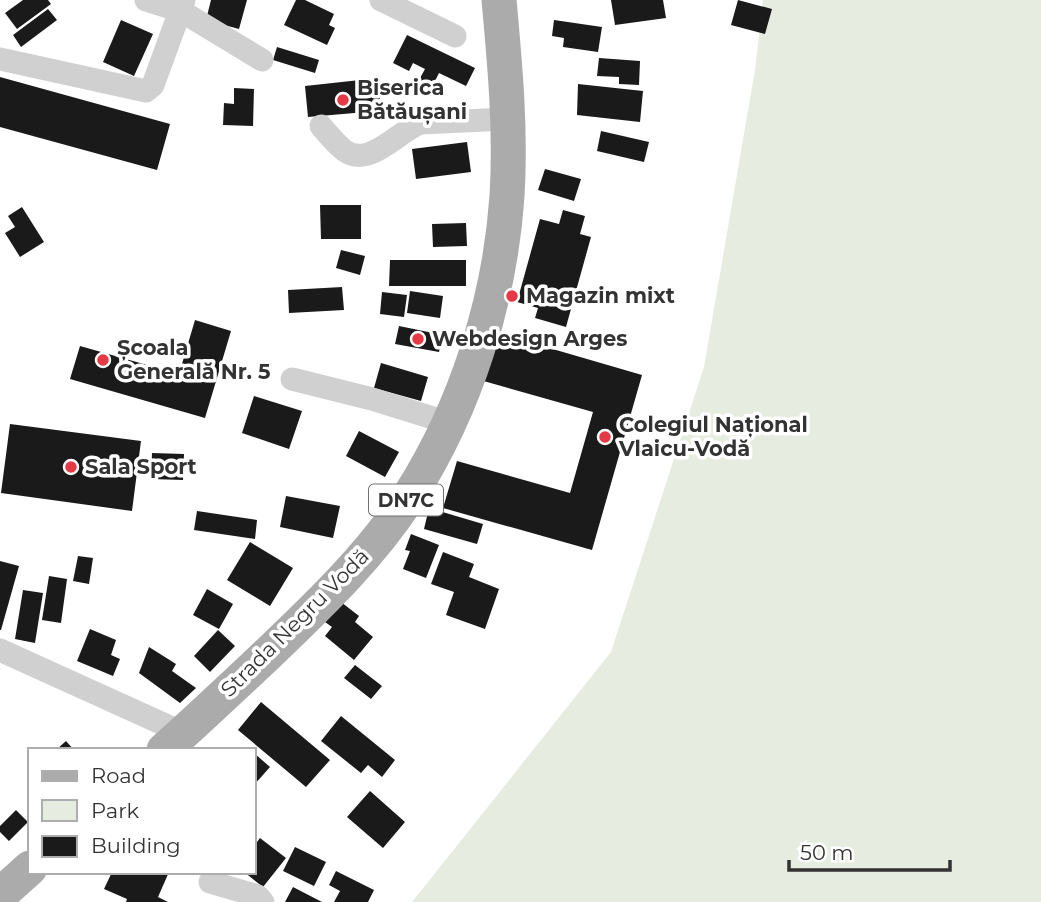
<svg xmlns="http://www.w3.org/2000/svg" width="1041" height="902" font-family="Montserrat,sans-serif">
<style>
.green{fill:#e6ecdf}
.building{fill:#1a1a1a}
.lines{fill:none;stroke-linecap:round;stroke-linejoin:round}
.street{stroke:#d0d0d0;stroke-width:23}
.primary{stroke:#ababab;stroke-width:35}
.poi-dot{fill:#e63946;stroke:#fff;stroke-width:2.5}
.labels{text-anchor:middle;stroke-width:7;stroke-linejoin:round;paint-order:stroke}
.shield{fill:#fff;stroke:#707070;stroke-width:2}
.shield-label{font-size:19px;font-weight:bold;fill:#333}
.poi-label{font-size:21px;font-weight:bold;fill:#333;stroke:#fff;text-anchor:start}
.street-label{font-size:21px;fill:#333;stroke:#fff}
</style>
<rect width="100%" height="100%" fill="#fff"/>
<!-- green -->
<path class="green" d="M763 0H1041V902H412L611 652 704 367 755 70Z"/>
<!-- building -->
<path class="building" d="M23 0H48L51 4 17 29 5 13Z
M211 0H247L239 29 206 20Z
M296 0H305L334 14 329 25 335 28 327 45 284 25Z
M611 0H663L666 18 615 25Z
M738 0 772 9 765 34 731 25Z
M48 9 57 20 21 47 13 35Z
M121 20 153 34 134 76 103 62Z
M554 20 602 27 598 52 563 47 564 38 552 36Z
M407 35 475 68 466 86 439 73 432 87 419 80 425 69 413 63 409 71 393 63Z
M277 47 319 60 315 73 273 60Z
M599 58 640 61 639 85 619 84V77L597 76Z
M0 77 170 124 157 170 0 127Z
M360 80 376 86 381 96 377 105 366 112 308 117 305 86Z
M578 84 643 91 640 122 577 115Z
M234 88 254 89 253 126 223 125 224 103 234 104Z
M601 131 649 142 644 162 597 151Z
M467 142 471 172 416 179 412 149Z
M545 169 581 179 574 201 538 190Z
M320 205H361V239H321Z
M22 207 44 242 20 257 5 233 15 227 8 216Z
M563 210 585 216 580 234 591 237 566 327 535 318 538 308 517 302 540 219 559 224Z
M466 223 467 246 433 247 432 224Z
M341 250 365 256 360 275 336 268Z
M390 260H466V286H389Z
M342 287 344 310 289 313 288 290Z
M410 291 443 296 440 318 407 313Z
M382 292 407 295 404 317 380 314Z
M195 320 231 331 205 418 70 379 80 346 179 374Z
M399 326 443 335 439 352 395 344Z
M494 332 642 375 592 550 443 508 457 461 570 493 593 412 480 380Z
M381 363 428 377 421 401 374 388Z
M254 396 302 411 289 449 242 433Z
M10 424 141 441 132 511 1 493Z
M359 431 399 452 385 477 346 456Z
M152 453 184 454 183 480 151 479Z
M286 496 340 506 333 538 280 527Z
M429 508 483 524 477 544 424 529Z
M197 511 257 520 255 539 194 530Z
M411 534 439 545 426 578 403 569 410 551 405 550Z
M250 542 293 568 270 606 227 580Z
M443 552 474 564 469 577 499 589 485 629 446 615 454 592 431 584Z
M78 556 93 558 89 584 73 581Z
M0 561 19 566 1 630H0Z
M49 576 67 579 61 623 42 620Z
M207 589 233 604 219 629 193 615Z
M23 590 43 593 35 643 15 639Z
M341 602 359 616 355 622 373 637 354 660 325 636 332 627 325 622Z
M90 629 116 640 111 655 120 659 113 676 77 661Z
M218 630 235 646 210 672 194 656Z
M149 647 176 664 172 671 196 688 180 703 139 673Z
M355 665 382 686 371 699 344 678Z
M261 702 330 760 306 787 238 730Z
M341 716 395 760 382 777 368 765 361 773 321 741Z
M66 741 74 750H56Z
M254 753 270 767 254 785Z
M370 791 405 822 383 848 347 817Z
M16 810 28 822 9 841 0 832V826Z
M260 838 286 858 263 887 244 872H254V846Z
M295 847 326 862 314 886 283 871Z
M336 871 374 890 368 902H334L340 891 329 885Z
M112 872H169L158 897 168 902H126L127 899 104 889Z
M293 887 322 902H285Z"/>
<g class="lines">
<!-- street -->
<path class="street" d="M146 0 181 11 262 60
M381 0 455 36
M0 59 146 91 153 85 184 0
M321 126C328 134 336 144 345 151 370 168 398 131 421 123L507 119
M292 379 372 399 449 423
M0 650 183 733
M210 882 258 896 263 902"/>
<!-- primary -->
<path class="primary" d="M164 750C201 717 237 683 273 649 322 602 373 553 410 495 466 407 500 300 507 196 511 130 505 65 499 0
M0 895 30 868"/>
</g>
<!-- markers -->
<g class="poi-dot">
<circle cx="343" cy="100" r="7"/>
<circle cx="512" cy="296" r="7"/>
<circle cx="418" cy="339" r="7"/>
<circle cx="103" cy="360" r="7"/>
<circle cx="605" cy="437" r="7"/>
<circle cx="71" cy="467" r="7"/>
</g>
<g class="labels">
<!-- shield labels -->
<rect class="shield" x="369" y="484.5" width="74" height="31" rx="5"/>
<g class="shield-label">
<text x="406" y="507">DN7C</text>
</g>
<!-- poi labels -->
<g class="poi-label">
<text x="357" y="95">Biserica<tspan x="357" dy="24">Bătăușani</tspan></text>
<text x="526" y="303">Magazin mixt</text>
<text x="432" y="346">Webdesign Arges</text>
<text x="117" y="355">Școala<tspan x="117" dy="24">Generală Nr. 5</tspan></text>
<text x="619" y="432">Colegiul Național<tspan x="619" dy="24">Vlaicu-Vodă</tspan></text>
<text x="85" y="474">Sala Sport</text>
</g>
<!-- street labels -->
<g class="street-label">
<text transform="translate(295 623) rotate(-45)" y="7">Strada Negru Vodă</text>
</g>
</g>
<!-- legend -->
<rect x="28" y="748" width="228" height="126" fill="#ffffff" stroke="#adadad" stroke-width="2"/>
<rect x="42" y="771" width="35" height="10" fill="#ababab" stroke="#adadad" stroke-width="2"/>
<text x="91" y="783" font-size="21" fill="#333333">Road</text>
<rect x="42" y="800" width="35" height="21" fill="#e6ecdf" stroke="#adadad" stroke-width="2"/>
<text x="91" y="818" font-size="21" fill="#333333">Park</text>
<rect x="42" y="836" width="35" height="21" fill="#1a1a1a" stroke="#adadad" stroke-width="2"/>
<text x="91" y="853" font-size="21" fill="#333333">Building</text>
<!-- scale -->
<path d="M789 860v10h161v-10" fill="none" stroke="#333333" stroke-width="3.5"/>
<text x="800" y="860" font-size="21" fill="#333333" stroke="#ffffff" stroke-width="5" paint-order="stroke">50 m</text>
</svg>
